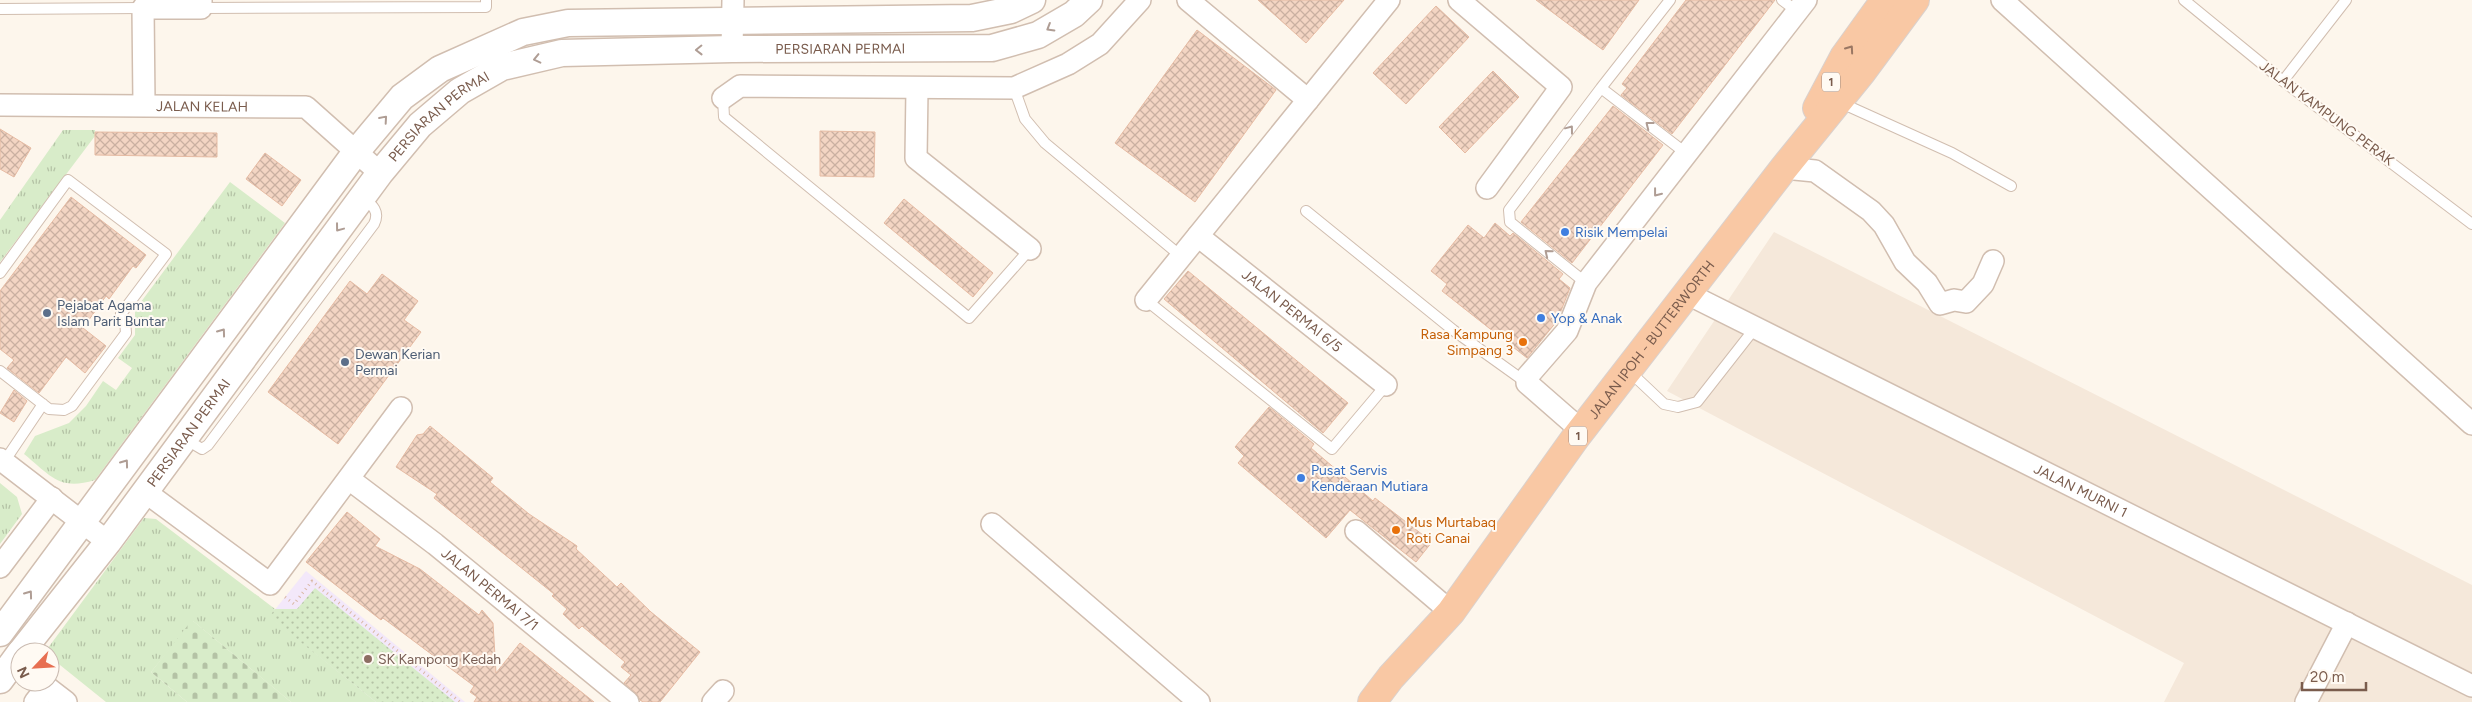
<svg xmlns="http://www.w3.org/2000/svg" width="2472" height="702" font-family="Figtree,sans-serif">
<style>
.residential{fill:#f5e8da}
.education{fill:#f3e8fa}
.grass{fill:url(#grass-tufts)}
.cemetery{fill:url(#cemetery-stones)}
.park{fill:url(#park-dots)}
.building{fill:url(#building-cross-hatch);stroke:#e6bba3}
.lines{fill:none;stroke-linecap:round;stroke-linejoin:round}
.service-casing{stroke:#d1beb0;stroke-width:12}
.minor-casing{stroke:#d1beb0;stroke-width:24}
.tertiary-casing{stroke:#d1beb0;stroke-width:29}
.trunk-casing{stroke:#dad1cd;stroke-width:30}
.path{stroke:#d9b8a5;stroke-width:3;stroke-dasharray:1 4;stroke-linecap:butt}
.service{stroke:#fff;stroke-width:10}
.minor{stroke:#fff;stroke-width:21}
.tertiary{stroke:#fff;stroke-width:26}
.trunk{stroke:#f9c8a4;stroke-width:28}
.oneway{stroke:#af9d94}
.oneway2{stroke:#9a7763}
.shop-dot{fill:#3f7fe0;stroke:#fffaf3;stroke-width:2}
.service-dot{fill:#5c6f8a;stroke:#fffaf3;stroke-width:2}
.food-dot{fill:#e8710a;stroke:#fffaf3;stroke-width:2}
.education-dot{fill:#8d6e63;stroke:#fffaf3;stroke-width:2}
.labels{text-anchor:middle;stroke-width:4;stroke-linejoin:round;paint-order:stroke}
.shield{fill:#fffaf3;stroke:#a28b7f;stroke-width:1}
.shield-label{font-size:12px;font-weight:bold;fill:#7a5c4d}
.street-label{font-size:14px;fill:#7a5c4d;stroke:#fffaf3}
.shop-label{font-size:14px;fill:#366cbe;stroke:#fffaf3;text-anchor:start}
.service-label{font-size:14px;fill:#4e5e75;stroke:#fffaf3;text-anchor:start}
.food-label{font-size:14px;fill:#c56008;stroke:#fffaf3;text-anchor:end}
.education-label{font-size:14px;fill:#785e54;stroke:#fffaf3;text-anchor:start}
</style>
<defs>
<pattern id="grass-tufts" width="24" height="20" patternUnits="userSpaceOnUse" patternTransform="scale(1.25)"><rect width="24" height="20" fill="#d8ecc9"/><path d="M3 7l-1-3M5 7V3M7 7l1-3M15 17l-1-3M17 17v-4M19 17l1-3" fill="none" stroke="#b4c2a5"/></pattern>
<pattern id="cemetery-stones" width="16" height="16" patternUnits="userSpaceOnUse" patternTransform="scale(1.25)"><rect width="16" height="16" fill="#d8ecc9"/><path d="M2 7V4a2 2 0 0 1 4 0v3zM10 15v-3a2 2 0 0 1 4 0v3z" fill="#b4c2a5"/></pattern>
<pattern id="park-dots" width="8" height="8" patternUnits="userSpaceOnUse" patternTransform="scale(1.25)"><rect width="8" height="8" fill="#d8ecc9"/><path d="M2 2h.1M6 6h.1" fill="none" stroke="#b4c2a5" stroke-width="1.8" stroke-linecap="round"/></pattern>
<pattern id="building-cross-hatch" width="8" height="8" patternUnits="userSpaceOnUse" patternTransform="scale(1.25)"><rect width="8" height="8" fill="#f3d5c3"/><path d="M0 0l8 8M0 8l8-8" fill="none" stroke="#cab0a1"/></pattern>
</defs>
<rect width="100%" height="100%" fill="#fdf6ec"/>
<!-- residential -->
<path class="residential" d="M1774 232 2472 585V702H2164L2184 663 1667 391Z"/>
<!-- education -->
<path class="education" d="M306 571 465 702H376L269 617Z"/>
<!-- grass -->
<path class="grass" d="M63 130H95V136L0 262V220Z
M230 182 285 223 95 480C59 491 51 476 24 454L35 436 69 423 86 406 103 381 116 390 132 368 118 358 135 335V310Z
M0 483 17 497 22 514 0 544Z
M144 518 156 519 275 609 270 617 376 702H291L193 621 151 672 187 702H106L50 657V652H45Z"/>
<!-- cemetery -->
<path class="cemetery" d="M192 620 291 702H187L151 672Z"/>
<!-- park -->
<path class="park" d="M315 588 455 702H376L269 617 275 609H297Z"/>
<!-- building -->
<path class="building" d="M1258 0H1344L1306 43Z
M1536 0H1639L1603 50Z
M1686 0H1775L1672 134 1621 95 1627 88 1622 84Z
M1436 6 1469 37 1406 104 1373 73Z
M1197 30 1276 90 1195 202 1115 143Z
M1493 71 1519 97 1465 153 1439 127Z
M1613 106 1663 145 1572 263 1521 222Z
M0 129 31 148 14 177 0 169Z
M820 131 875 132 874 177 820 176Z
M95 132 217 133V157L95 155Z
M265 153 301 180 282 206 246 179Z
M71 197 146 255 136 268 133 266 109 299 106 296 83 328 106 346 85 373 66 357 39 393 7 368 14 360 0 349V291Z
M904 199 993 273 973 297 884 223Z
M1495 223 1510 236 1513 233 1563 274 1559 279 1570 288 1557 321 1527 358 1442 291 1447 284 1431 271 1468 225 1484 238Z
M1188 271 1348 403 1323 433 1164 299Z
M382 274 418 301 404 320 421 332 338 444 268 392 350 281 367 294Z
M14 390 27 401 14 422 0 413Z
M1269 407 1314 444 1311 448 1373 501 1375 498 1432 542 1416 562 1350 510 1326 538 1238 463 1244 456 1235 447Z
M430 426 493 478 490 482 529 514 577 546 576 549 617 587 621 583 651 612 700 652 660 702H643L640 700 636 693 624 683 631 675 621 667 625 662 582 626 579 629 563 614 567 609 552 596 554 594 434 498 437 494 396 467 417 435 423 434Z
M347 512 380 539 375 546 420 569 479 615 482 610 493 623 496 673 520 643 594 702H474L477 697 470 692 474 686 383 618 381 620 306 562Z"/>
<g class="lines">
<!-- service casing -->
<g class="service-casing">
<path id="service" d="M1670 0 1601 88 1687 154
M1782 0 1798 12
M2184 0 2283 81 2472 224
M201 8 486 7V0
M0 9 143 8
M2283 81 2346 0
M1014 88 1025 119 1045 143 1182 257
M723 98 724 117 969 318 1030 249
M1839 102 1952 153 2011 186
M1306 211 1453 330 1527 383
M0 273 68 180 166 254 121 314 125 320 126 333 72 406 64 410 49 409 0 371
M1586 283 1510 222 1509 210 1601 88
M1146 300 1332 449 1386 385
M1629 371 1664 404 1678 407 1697 402 1755 328
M185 439 202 449 208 445 374 224C380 212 373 205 363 198
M4 462 43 404"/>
</g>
<!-- minor casing -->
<g class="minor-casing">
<g id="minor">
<path d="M1188 0 1308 100"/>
<path d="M1459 0 1561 87 1487 188"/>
<path d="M2002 0 2472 424"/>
<path d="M732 49 733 0"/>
<path d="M917 89 916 158 1030 249"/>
<path d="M723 98 740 86 1014 88 1068 64 1100 44 1140 0"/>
<path d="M144 104 143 8H201V0"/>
<path id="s1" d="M0 105 306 107 380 173"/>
<path d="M1784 168 1815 171 1871 211 1884 225 1905 262 1927 283 1940 304 1954 300 1966 302 1983 284 1993 261"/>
<path id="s2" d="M1198 236 1386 385"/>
<path id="s3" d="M1688 294 2472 686"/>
<path d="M1146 300 1389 0"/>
<path d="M1582 431 1527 383V377L1567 331 1586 283 1806 0"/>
<path d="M0 459 108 542"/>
<path id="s4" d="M349 479 435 544 628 702"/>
<path d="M144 491 270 584 401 408"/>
<path d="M992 524 1199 702"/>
<path d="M1356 531 1451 612"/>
<path d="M0 567 52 498"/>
<path d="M40 682 66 702"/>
<path d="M35 702 47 687"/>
<path d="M713 702 723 691"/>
<path d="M2306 702 2347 623"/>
</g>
</g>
<!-- tertiary casing -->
<g class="tertiary-casing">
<g id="tertiary">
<path d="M0 633 356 152 402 97 440 69 523 32 568 23 972 18 1011 10 1032 0"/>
<path id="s5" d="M21 652 108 542 380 173 420 125 460 91 502 67 562 53 732 49 992 48 1038 35 1074 14 1089 0"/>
<path d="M0 680 20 653"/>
</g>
</g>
<!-- trunk casing -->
<g class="trunk-casing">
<g id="trunk">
<path d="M1817 108 1844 57 1885 0"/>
<path id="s6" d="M1372 702 1391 677 1451 612 1576 437 1784 168 1861 73 1915 0"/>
</g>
</g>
<!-- path -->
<path class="path" d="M285 597 294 604 312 581 460 702"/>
<!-- service -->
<use href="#service" class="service"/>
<!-- minor -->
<use href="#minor" class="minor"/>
<!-- tertiary -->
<use href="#tertiary" class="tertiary"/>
<!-- trunk -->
<use href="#trunk" class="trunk"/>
</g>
<!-- one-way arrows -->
<defs><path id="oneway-chevron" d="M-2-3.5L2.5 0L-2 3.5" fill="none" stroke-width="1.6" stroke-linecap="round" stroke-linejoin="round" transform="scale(1.25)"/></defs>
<g class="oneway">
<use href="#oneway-chevron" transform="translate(1050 28) rotate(149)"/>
<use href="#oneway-chevron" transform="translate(699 50) rotate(179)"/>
<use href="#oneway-chevron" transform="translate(537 59) rotate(167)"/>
<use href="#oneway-chevron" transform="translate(384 119) rotate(-49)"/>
<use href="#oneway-chevron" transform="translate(1649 125) rotate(-142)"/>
<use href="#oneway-chevron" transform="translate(1570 129) rotate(-53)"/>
<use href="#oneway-chevron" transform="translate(1657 193) rotate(128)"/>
<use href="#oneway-chevron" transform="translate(339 228) rotate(127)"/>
<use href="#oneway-chevron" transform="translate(1548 253) rotate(-141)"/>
<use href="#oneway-chevron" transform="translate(222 332) rotate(-54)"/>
<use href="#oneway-chevron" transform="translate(125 463) rotate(-54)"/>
<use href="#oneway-chevron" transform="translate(29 594) rotate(-54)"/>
</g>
<use class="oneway2" href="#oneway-chevron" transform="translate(1850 49) rotate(-55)"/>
<!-- markers -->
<g class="shop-dot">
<circle cx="1565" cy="232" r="5"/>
<circle cx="1541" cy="318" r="5"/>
<circle cx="1301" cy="478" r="5"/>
</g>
<g class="service-dot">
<circle cx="47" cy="313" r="5"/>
<circle cx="345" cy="362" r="5"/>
</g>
<g class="food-dot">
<circle cx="1523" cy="342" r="5"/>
<circle cx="1396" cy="530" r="5"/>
</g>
<circle class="education-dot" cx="368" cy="659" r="5"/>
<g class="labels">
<!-- shield labels -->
<g class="shield">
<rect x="1822" y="72.5" width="18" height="19" rx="4"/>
<rect x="1569" y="426.5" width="18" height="19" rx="4"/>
</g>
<g class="shield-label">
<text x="1831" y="86">1</text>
<text x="1578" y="440">1</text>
</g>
<!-- street labels -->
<g class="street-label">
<text dy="5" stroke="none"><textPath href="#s5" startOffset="1102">PERSIARAN PERMAI</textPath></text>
<text dy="5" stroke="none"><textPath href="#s1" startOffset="202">JALAN KELAH</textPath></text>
<text transform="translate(2327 113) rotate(37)" y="5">JALAN KAMPUNG PERAK</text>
<text dy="5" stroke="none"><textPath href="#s5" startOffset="681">PERSIARAN PERMAI</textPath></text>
<text dy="5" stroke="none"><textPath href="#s2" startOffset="120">JALAN PERMAI 6/5</textPath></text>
<text dy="5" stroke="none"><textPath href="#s6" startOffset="458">JALAN IPOH - BUTTERWORTH</textPath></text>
<text dy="5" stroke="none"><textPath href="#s5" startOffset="276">PERSIARAN PERMAI</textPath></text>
<text dy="5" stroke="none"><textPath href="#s3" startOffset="439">JALAN MURNI 1</textPath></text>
<text dy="5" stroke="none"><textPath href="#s4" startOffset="179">JALAN PERMAI 7/1</textPath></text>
</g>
<!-- shop labels -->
<g class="shop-label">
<text x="1575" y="237">Risik Mempelai</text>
<text x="1551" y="323">Yop &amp; Anak</text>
<text x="1311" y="475">Pusat Servis<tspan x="1311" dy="16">Kenderaan Mutiara</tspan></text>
</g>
<!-- service labels -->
<g class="service-label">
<text x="57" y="310">Pejabat Agama<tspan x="57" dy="16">Islam Parit Buntar</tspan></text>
<text x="355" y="359">Dewan Kerian<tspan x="355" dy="16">Permai</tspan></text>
</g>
<!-- food labels -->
<g class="food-label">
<text x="1513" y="339">Rasa Kampung<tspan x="1513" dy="16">Simpang 3</tspan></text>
<text x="1406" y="527" text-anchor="start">Mus Murtabaq<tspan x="1406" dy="16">Roti Canai</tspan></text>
</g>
<!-- education labels -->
<g class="education-label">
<text x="378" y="664">SK Kampong Kedah</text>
</g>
</g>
<!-- north arrow -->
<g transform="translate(35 667) rotate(245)"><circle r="24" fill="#fffaf3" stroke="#cabbb1"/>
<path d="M0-4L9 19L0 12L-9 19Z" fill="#e76f51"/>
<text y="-8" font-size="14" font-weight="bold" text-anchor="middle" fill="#7a5c4d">N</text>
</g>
<!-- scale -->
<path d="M2302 682v8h64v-8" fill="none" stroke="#7a5c4d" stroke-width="2.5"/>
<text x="2310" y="682" font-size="15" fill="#7a5c4d" stroke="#fffaf3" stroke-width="4" paint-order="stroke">20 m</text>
</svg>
